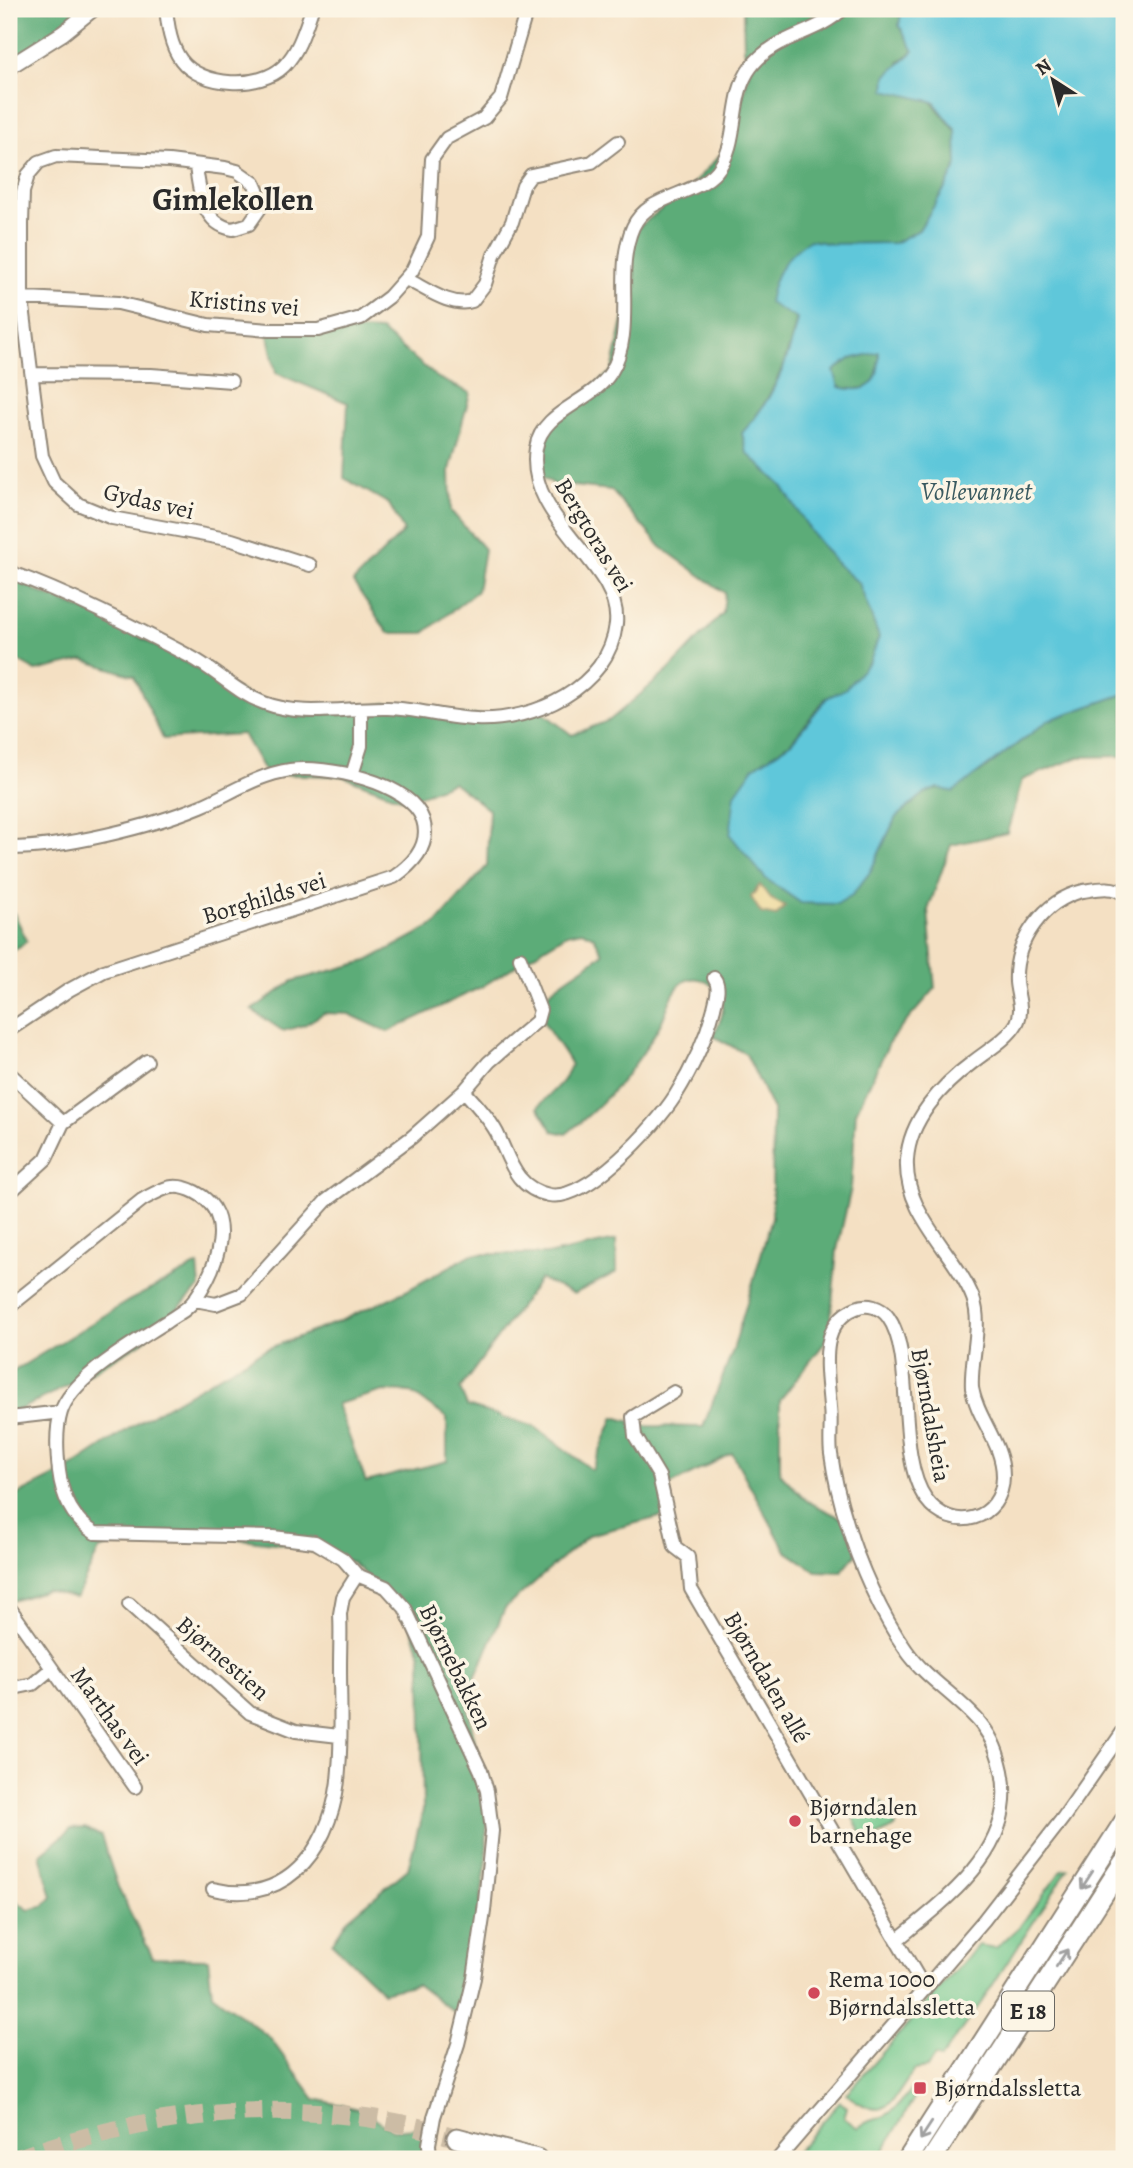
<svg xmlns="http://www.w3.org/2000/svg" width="1133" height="2168" font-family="Alegreya,serif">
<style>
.green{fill:#71c78c;stroke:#4e795c;stroke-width:2}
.forest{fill:#5cac78;stroke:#446c52;stroke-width:2;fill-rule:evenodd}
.sand{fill:#eeda9e;stroke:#8c8264;stroke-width:2}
.water{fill:#5ec7da;stroke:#447982;stroke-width:2;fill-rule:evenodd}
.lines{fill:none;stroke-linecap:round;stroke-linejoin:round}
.stream{stroke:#5ec7da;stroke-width:4.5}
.primary-tunnel{stroke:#ccbca5;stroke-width:19;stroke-dasharray:19 10;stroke-linecap:butt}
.minor-casing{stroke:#908677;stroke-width:16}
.tertiary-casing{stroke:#908677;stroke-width:18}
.primary-casing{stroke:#908677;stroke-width:23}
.trunk-casing{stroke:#908677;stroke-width:23}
.minor{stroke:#fff;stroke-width:12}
.tertiary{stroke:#fff;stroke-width:14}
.primary{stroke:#fff;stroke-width:19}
.trunk{stroke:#fff;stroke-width:19}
.minor-bridge-casing{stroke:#908677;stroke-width:16;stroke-linecap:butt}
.minor-bridge{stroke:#fff;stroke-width:12}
.oneway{stroke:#a0a0a0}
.poi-dot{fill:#d1495b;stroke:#fcf5e5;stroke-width:2.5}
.labels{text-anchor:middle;stroke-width:7;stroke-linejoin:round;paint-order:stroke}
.shield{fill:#fcf5e5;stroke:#6a6863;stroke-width:2}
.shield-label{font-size:23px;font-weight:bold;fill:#2b2b2b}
.street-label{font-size:24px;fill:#2b2b2b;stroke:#fcf5e5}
.poi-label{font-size:24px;fill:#2b2b2b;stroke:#fcf5e5;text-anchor:start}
.water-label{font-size:26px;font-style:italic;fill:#3a5a60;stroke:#fcf5e5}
.district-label{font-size:32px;font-weight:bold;fill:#2b2b2b;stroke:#fcf5e5}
</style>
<rect width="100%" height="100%" fill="#fcf5e5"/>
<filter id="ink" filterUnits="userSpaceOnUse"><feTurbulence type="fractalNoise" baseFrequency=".0143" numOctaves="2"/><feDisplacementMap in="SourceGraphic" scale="14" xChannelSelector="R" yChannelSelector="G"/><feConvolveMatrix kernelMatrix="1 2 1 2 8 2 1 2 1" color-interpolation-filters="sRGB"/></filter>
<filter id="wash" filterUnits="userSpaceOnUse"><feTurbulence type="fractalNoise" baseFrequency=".00686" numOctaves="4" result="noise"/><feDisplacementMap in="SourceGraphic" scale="28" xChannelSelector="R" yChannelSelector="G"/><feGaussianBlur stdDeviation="1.57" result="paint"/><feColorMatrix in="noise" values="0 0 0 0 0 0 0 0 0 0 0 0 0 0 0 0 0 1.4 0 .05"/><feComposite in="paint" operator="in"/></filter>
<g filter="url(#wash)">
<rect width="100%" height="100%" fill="#f4e0c3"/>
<!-- green -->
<path class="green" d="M882 1802 896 1826 866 1842 853 1818Z
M1068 1869 981 2003 940 2059 935 2056 927 2068 914 2070C890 2105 886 2124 846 2094L978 1945 996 1948 1020 1926 1062 1870Z
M911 2090 917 2093 879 2159H790L840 2102 847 2107 844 2118 858 2128C868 2119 874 2121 885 2116 896 2110 904 2099 911 2090Z"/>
<!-- forest -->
<path class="forest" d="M15 9H97L9 68V13Z
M743 9H902L899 25 914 51 899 62 956 131 957 165 947 185 919 230 895 243 831 244 810 240C799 310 792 379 742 433L747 453 782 486 812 533 837 564 859 583 879 637 870 661 845 690 826 698 790 743 754 767 765 878 801 903 837 904 852 895 870 872 896 817 925 793 979 773 1049 720 1124 694V756L1079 757 1022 780 1007 833 951 845 928 910 935 989 891 1039 856 1112 851 1188 837 1250 829 1337 780 1400V1473L807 1501 851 1523 860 1549 841 1572 816 1571 786 1551 732 1453 663 1489 668 1515 589 1535 505 1608 466 1699 486 1795 487 1859 463 2019 417 1984 383 1992 332 1943 348 1919 408 1869 423 1810 421 1656 406 1612 351 1562 283 1544 205 1535 127 1537 99 1550 76 1598 46 1590 9 1602V1499L67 1470 131 1427 264 1350 338 1322 406 1291 472 1254H551L616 1240 617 1272 574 1294 540 1279 460 1389 467 1406 535 1427 592 1470 614 1417 646 1426 703 1427 733 1350 772 1217 773 1110 746 1054 713 1036C718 1025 726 1013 722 1000 717 984 695 970 680 985 670 995 667 1011 661 1023 637 1067 605 1104 566 1134L553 1131 538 1107C550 1092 565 1083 571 1065 562 1047 547 1032 540 1014 532 993 589 968 603 953L594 937 582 931 567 934 481 987 388 1032 349 1014 324 1013 304 1025 283 1031 252 1010 293 981 367 961 436 924 487 866 489 810 453 782 408 801 342 776 266 774 243 734 163 739 134 676 84 660 36 671 9 656V573L37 591 110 621 244 694 310 716 387 703 466 716 541 711 572 735 610 720 669 670 723 613 725 593 661 547 611 490 554 484 541 476 550 422 612 371 626 308 635 230 691 186 732 142 750 67 744 49ZM384 1391 410 1392 447 1418V1461L366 1482 337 1404Z
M343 329 381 331 438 378 470 393 450 470 451 511 484 549 477 591 424 633H388L353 582 404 531 389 504 344 478 348 403 276 373 267 331Z
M879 352C879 383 872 394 839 387L834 371 850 359Z
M9 913H14L27 941 9 954Z
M198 1265 200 1287 144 1341 75 1382 9 1415V1374L128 1301Z
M85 1828 101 1836 119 1890 153 1958 208 1959 212 1994 269 2037 315 2099 363 2110 393 2130 427 2127 434 2159H9V1896L29 1910 44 1906 52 1897 40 1855 71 1829Z"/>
<!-- sand -->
<path class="sand" d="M760 885 771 899 785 906 776 916 761 913 751 897Z"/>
<!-- water -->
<path class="water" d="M902 9H1124V694L1049 720 953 792 938 788 925 793 896 817 870 872 852 895 837 904 801 903 765 878 730 835 735 794 754 767 791 743 827 698 845 689 870 661 879 637 859 583 837 564 812 533 782 486 747 453 742 433C772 401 789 362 797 319L769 303C773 275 785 255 810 240L831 244 895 243 919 230 947 185 957 165 956 130 934 102 885 90 886 76 914 51 899 25ZM879 352C880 383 870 395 839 387L834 371 850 359Z"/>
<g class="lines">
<!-- stream -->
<path class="stream" d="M1124 2159 1121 2120 1124 2109"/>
</g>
</g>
<g filter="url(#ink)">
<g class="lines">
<!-- primary-tunnel -->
<path class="primary-tunnel" d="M17 2159C158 2108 312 2093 457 2138"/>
<!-- minor casing -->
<g class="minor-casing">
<path id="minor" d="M166 9C168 26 170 45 181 60 201 87 260 90 284 66 299 51 305 29 312 9
M196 166C199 191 203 225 233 229L249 224 263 204 254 183 237 171 225 168 169 161 56 156 39 162 28 175 23 192 22 224V298L37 419 42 456 54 482 78 504 112 518 232 540 310 565
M406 279C425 288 451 308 472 301L485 284 494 255 512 222 523 186 531 175 592 162 618 142
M9 297 118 303 208 325 269 330H318L361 318 389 297 412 271 428 237 432 159 447 138 484 118 501 98 527 9
M33 374 151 375 231 381
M9 572C70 594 132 626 189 656 216 670 235 692 264 703 304 718 347 707 388 708 418 709 446 718 476 719 533 722 609 688 616 624 622 564 524 521 536 448 542 410 592 403 611 372 637 330 613 272 633 227 648 194 694 197 717 171 741 142 728 97 751 67 775 35 816 35 843 9
M352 775 361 746V710
M9 848C64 848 150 827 201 806 231 793 257 775 290 770 325 765 409 781 423 820 431 845 413 864 394 877L104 971 69 990 9 1030
M9 1073 63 1123 46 1159 9 1193
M464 1091C476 1104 489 1118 497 1133 510 1160 515 1188 549 1195 586 1203 656 1126 675 1096 692 1069 706 1039 714 1008 716 998 721 987 714 978
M63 1123 147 1061
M195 1300 216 1304 242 1294 326 1201 412 1137 464 1091 489 1062 537 1021 540 1010 520 958
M9 1307 142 1200C162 1189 173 1181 195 1192 238 1214 217 1268 195 1299 188 1310 176 1315 166 1322 136 1342 72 1377 61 1412 56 1428 57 1454 59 1471 62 1496 72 1519 95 1533L273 1537 315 1542 343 1559 357 1575 386 1587 405 1608 481 1771 487 1791 492 1831 484 1911 474 1978 458 2044 434 2117
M674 1392 633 1417 635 1436 659 1476 675 1547 688 1557 691 1589 925 1989
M9 1418 61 1412
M129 1604 250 1713 296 1731 339 1736
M9 1607 135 1787
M9 1689 33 1684 51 1669
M9 1835V1846
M213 1889C293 1908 335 1839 339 1769 342 1735 340 1701 340 1667 340 1649 341 1632 340 1614L343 1597 357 1575
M897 1940C949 1897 1018 1848 1002 1771 998 1753 993 1739 981 1724 959 1697 926 1679 906 1650 882 1616 858 1563 847 1523 840 1501 834 1476 831 1454 829 1439 832 1423 830 1407 828 1374 816 1324 856 1308 867 1303 881 1307 888 1317 916 1355 895 1456 926 1499 952 1535 1003 1520 1003 1476 1003 1443 977 1419 972 1388 970 1359 983 1326 973 1298 955 1252 904 1215 907 1160 909 1120 942 1085 973 1062 988 1050 1007 1040 1017 1023 1024 1009 1017 996 1016 982 1014 941 1044 900 1083 891 1097 889 1113 885 1124 894
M429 2144 430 2159
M778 2159 984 1920 1063 1818 1124 1730"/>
</g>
<!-- tertiary casing -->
<g class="tertiary-casing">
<path id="tertiary" d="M9 67 63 33 93 9"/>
</g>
<!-- primary casing -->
<g class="primary-casing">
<path id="primary" d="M457 2138 537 2159"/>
</g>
<!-- trunk casing -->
<g class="trunk-casing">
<path id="trunk" d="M908 2159 1124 1822
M932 2159 1124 1862"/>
</g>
<!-- minor -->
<use href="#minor" class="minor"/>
<!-- tertiary -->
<use href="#tertiary" class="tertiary"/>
<!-- primary -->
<use href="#primary" class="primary"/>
<!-- trunk -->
<use href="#trunk" class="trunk"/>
<!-- minor-bridge casing -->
<g class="minor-bridge-casing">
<path id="minor-bridge" d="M429 2144 434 2117"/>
</g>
<!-- minor-bridge -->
<use href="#minor-bridge" class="minor-bridge"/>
</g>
<!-- one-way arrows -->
<defs><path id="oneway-shaft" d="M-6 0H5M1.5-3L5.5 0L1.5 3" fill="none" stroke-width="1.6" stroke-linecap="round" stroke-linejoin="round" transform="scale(1.75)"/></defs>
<g class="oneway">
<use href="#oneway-shaft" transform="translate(1087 1880) rotate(123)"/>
<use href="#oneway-shaft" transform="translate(1062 1958) rotate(-57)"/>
<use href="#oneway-shaft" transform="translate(926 2131) rotate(123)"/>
</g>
</g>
<!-- markers -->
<g class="poi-dot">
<circle cx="795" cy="1821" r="7"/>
<circle cx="814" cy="1993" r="7"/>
<rect x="913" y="2081" width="14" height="14" rx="3.5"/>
</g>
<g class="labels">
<!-- shield labels -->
<rect class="shield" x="1002" y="1991.5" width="52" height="39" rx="5"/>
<g class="shield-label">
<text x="1028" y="2019">E 18</text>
</g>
<!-- street labels -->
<g class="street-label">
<text transform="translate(244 303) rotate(5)" y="8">Kristins vei</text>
<text transform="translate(149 501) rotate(13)" y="8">Gydas vei</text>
<text transform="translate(594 535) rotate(59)" y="8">Bergtoras vei</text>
<text transform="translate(264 898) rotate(-17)" y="8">Borghilds vei</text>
<text transform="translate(931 1415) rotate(80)" y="8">Bjørndalsheia</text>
<text transform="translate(223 1658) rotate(41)" y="8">Bjørnestien</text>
<text transform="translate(456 1667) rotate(64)" y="8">Bjørnebakken</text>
<text transform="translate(767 1677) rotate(60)" y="8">Bjørndalen allé</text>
<text transform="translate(110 1716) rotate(54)" y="8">Marthas vei</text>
</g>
<!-- poi labels -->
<g class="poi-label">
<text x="809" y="1815">Bjørndalen<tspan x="809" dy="28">barnehage</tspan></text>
<text x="828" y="1987">Rema 1000<tspan x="828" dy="28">Bjørndalssletta</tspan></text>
<text x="934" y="2096">Bjørndalssletta</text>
</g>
<!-- water labels -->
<g class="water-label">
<text x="976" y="500">Vollevannet</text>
</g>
<!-- district labels -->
<g class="district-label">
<text x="233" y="210">Gimlekollen</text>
</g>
</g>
<!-- margin -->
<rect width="1133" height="2168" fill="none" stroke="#fcf5e5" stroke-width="35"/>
<!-- north arrow -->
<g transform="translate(1053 80) rotate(324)" stroke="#fcf5e5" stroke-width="5" paint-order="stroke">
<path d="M0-5L12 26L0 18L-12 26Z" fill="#2b2b2b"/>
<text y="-10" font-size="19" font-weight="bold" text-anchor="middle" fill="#2b2b2b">N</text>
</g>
</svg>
